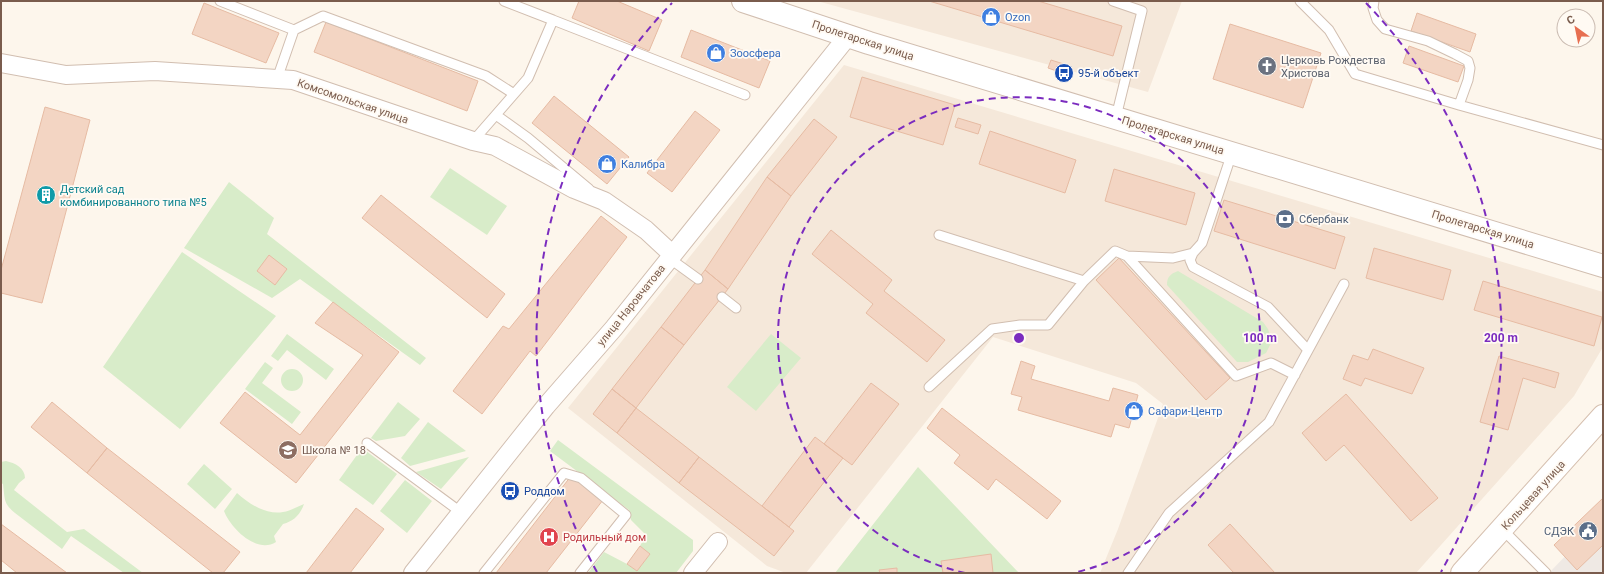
<svg xmlns="http://www.w3.org/2000/svg" width="1604" height="574" font-family="Roboto,sans-serif">
<style>
.residential{fill:#f5e8da}
.industrial{fill:#efe9e4}
.green{fill:#d8ecc9}
.building{fill:#f3d5c3;stroke:#e6bba3}
.lines{fill:none;stroke-linecap:round;stroke-linejoin:round}
.service-casing{stroke:#d1beb0;stroke-width:11}
.minor-casing{stroke:#d1beb0;stroke-width:20}
.tertiary-casing{stroke:#d1beb0;stroke-width:24}
.secondary-casing{stroke:#d6c0b0;stroke-width:24}
.service{stroke:#fff;stroke-width:9}
.minor{stroke:#fff;stroke-width:18}
.tertiary{stroke:#fff;stroke-width:22}
.secondary{stroke:#fff;stroke-width:22}
.ring{fill:none;stroke:#7b2cbf;stroke-width:2;stroke-dasharray:7 5}
.labels{text-anchor:middle;stroke-width:3.5;stroke-linejoin:round;paint-order:stroke}
.shop-label{font-size:11px;fill:#366cbe;stroke:#fffaf3;text-anchor:start}
.street-label{font-size:11px;fill:#7a5c4d;stroke:#fffaf3}
.worship-label{font-size:11px;fill:#5b616d;stroke:#fffaf3;text-anchor:start}
.transit-label{font-size:11px;fill:#164399;stroke:#fffaf3;text-anchor:start}
.culture-label{font-size:11px;fill:#0d838f;stroke:#fffaf3;text-anchor:start}
.service-label{font-size:11px;fill:#4e5e75;stroke:#fffaf3;text-anchor:start}
.education-label{font-size:11px;fill:#785e54;stroke:#fffaf3;text-anchor:start}
.health-label{font-size:11px;fill:#be3a42;stroke:#fffaf3;text-anchor:start}
.centre{fill:#7b2cbf;stroke:#fffaf3;stroke-width:2}
.ring-label{font-size:12px;text-anchor:middle;font-weight:bold;fill:#7b2cbf;stroke:#fffaf3;stroke-width:3.5;stroke-linejoin:round;paint-order:stroke}
</style>
<rect width="100%" height="100%" fill="#fdf6ec"/>
<!-- residential -->
<path class="residential" d="M817 1H1182L1148 92Z
M844 65 1603 292V347L1574 396 1416 573H1100L1118 529 1163 404 1136 383 993 337 806 573H786L767 566 568 408Z"/>
<!-- industrial -->
<path class="industrial" d="M1603 517V573H1549Z"/>
<!-- green -->
<path class="green" d="M450 168 507 206 487 235 430 197Z
M229 182 274 218 267 234 426 358 420 365 300 279 272 298 184 248Z
M182 252 276 316 180 429 103 367Z
M1178 271 1263 322 1268 329 1272 341 1266 353 1248 362H1237L1167 285C1167 277 1170 274 1178 271Z
M287 334 334 369 326 380 287 350 278 361 271 356Z
M771 334 801 358 756 411 727 387Z
M265 362 273 368 262 383 301 412 292 424 245 389Z
M281 380a11 11 0 1 1 22 0a11 11 0 1 1-22 0Z
M398 402 420 419 405 436 376 441 371 438Z
M428 422 466 451 410 466 401 458Z
M558 440 693 540V551L676 573H588L604 552 627 564 637 571 650 554 640 546 646 535 631 520 629 510 550 451Z
M362 448 397 474 373 505 339 480Z
M469 457 441 489 416 472Z
M6 461C15 463 25 468 25 478L19 483 14 490 67 532 84 529 143 573H124L71 536 62 549 15 513C3 503 5 499 3 484L1 483V462Z
M204 464 232 489 215 509 187 484Z
M918 467 1019 573H835Z
M405 480 432 501 407 533 380 511Z
M237 493C249 504 266 515 283 512 290 511 297 507 304 504 300 515 294 521 283 524L274 536 276 542C257 554 231 529 224 511Z"/>
<!-- building -->
<path class="building" d="M579 1H617L662 20 649 51 572 18Z
M929 1H1038L1122 26 1113 56Z
M204 3 279 33 266 63 192 34Z
M1417 13 1476 34 1470 52 1411 31Z
M326 22 478 81 467 111 314 52Z
M1230 24 1321 53 1303 108 1213 79Z
M691 30 770 61 759 88 681 57Z
M1409 46 1464 66 1458 82 1403 63Z
M1051 60 1070 66 1068 75 1048 68Z
M862 77 955 105 943 145 850 117Z
M554 96 629 157 607 184 532 123Z
M45 107 90 120 42 303 1 293V270Z
M695 111 720 130 672 192 647 173Z
M958 118 981 125 978 134 955 127Z
M814 119 837 137 791 196 767 177Z
M990 131 1076 160 1065 193 979 164Z
M1114 169 1195 193 1186 225 1105 201Z
M767 177 791 196 728 289 705 270Z
M381 195 505 294 487 318 362 218Z
M1224 200 1345 237 1335 269 1214 231Z
M601 216 627 237 536 356 530 351 482 414 453 391 503 326 509 329Z
M831 230 892 280 884 291 945 340 927 362 866 313 873 304 812 254Z
M1374 248 1451 270 1443 300 1366 278Z
M269 255 287 269 275 285 257 271Z
M1119 258 1230 378 1206 400 1096 280Z
M705 270 728 289 684 345 661 327Z
M1483 281 1602 317 1594 346 1474 310Z
M333 302 399 352 296 483 220 423 245 392 300 435 363 355 315 323Z
M661 327 684 345 636 408 612 389Z
M1373 349 1424 368 1412 394 1365 378 1361 386 1343 379 1353 355 1368 360Z
M1499 356 1559 373 1555 388 1523 378 1508 430 1480 422Z
M1021 361 1035 366 1031 379 1109 401 1113 388 1138 395 1129 428 1115 424 1111 437 1018 410 1022 397 1011 394Z
M871 383 899 404 852 465 824 444Z
M612 389 636 408 617 433 593 414Z
M1346 394 1438 498 1411 521 1344 445 1326 461 1302 433Z
M52 402 107 448 87 473 31 427Z
M636 408 699 457 679 483 617 433Z
M942 408 1061 501 1047 519 996 479 988 490 954 463 960 455 927 428Z
M815 437 843 458 789 527 762 506Z
M107 448 240 552 223 573H213L87 473Z
M699 457 794 531 774 556 679 483Z
M571 476 603 500 546 573H496Z
M1603 498V545L1577 570 1554 545Z
M356 508 384 529 350 573H306Z
M1 524 67 573H17L1 560Z
M1230 524 1275 573H1234L1208 545Z
M640 546 650 554 637 571 627 564Z
M991 554 993 573H943L941 561Z
M897 568V573H880L879 570Z"/>
<g class="lines">
<!-- service casing -->
<g class="service-casing">
<path id="service" d="M220 1 294 30 277 79
M1113 1 1142 11 1116 117
M1300 1 1329 30 1355 74 1459 105 1603 145
M1374 1 1373 8 1377 20 1385 29 1428 41 1455 54 1468 61 1470 68 1468 80 1459 105
M553 20 745 95
M294 30 323 16 486 76 514 94
M496 115 528 138 589 189
M473 141 528 78 553 20 504 1
M1232 153 1202 243 1193 253 1190 260 1193 267 1268 307 1308 350
M939 235 1084 281
M1193 253 1173 258 1127 256 1236 376 1271 363 1295 375
M669 258 698 279
M722 297 736 308
M929 387 992 329 1020 325H1048L1084 281 1115 251 1127 256
M367 443 462 513
M1502 529 1546 573
M484 573 564 473 581 478 626 515 580 573
M1128 573 1169 513 1269 422 1344 284"/>
</g>
<!-- minor casing -->
<g class="minor-casing">
<path id="minor" d="M1 63 66 75 155 71 293 80 473 141 495 146 574 189 604 201 646 230 672 254
M413 573 546 406 614 328 848 36
M693 573 718 542"/>
</g>
<!-- tertiary casing -->
<g class="tertiary-casing">
<path id="tertiary" d="M743 1 869 43 1603 266"/>
</g>
<!-- secondary casing -->
<g class="secondary-casing">
<path id="secondary" d="M1462 573 1603 416"/>
</g>
<!-- service -->
<use href="#service" class="service"/>
<!-- minor -->
<use href="#minor" class="minor"/>
<!-- tertiary -->
<use href="#tertiary" class="tertiary"/>
<!-- secondary -->
<use href="#secondary" class="secondary"/>
</g>
<!-- distance rings -->
<g class="ring">
<path d="M965 573A241 241 0 1 1 1073 573"/>
<path d="M597 572A482 482 0 0 1 672 3M1366 3A482 482 0 0 1 1441 572"/>
</g>
<!-- icons -->
<defs>
<g id="shop-disc" transform="scale(1)"><circle r="9.5" fill="#3f7fe0" stroke="#fffaf3"/><path d="M-5-2.5h2.3a2.7 3.5 0 0 1 5.4 0H5L5.5 6h-11ZM-1.5-2.5h3a1.5 2.3 0 0 0-3 0Z" fill="#fff"/></g>
<g id="church-disc" transform="scale(1)"><circle r="9.5" fill="#6b7280" stroke="#fffaf3"/><path d="M-1.2-6h2.4v3.5h3.3v2.4h-3.3V6h-2.4V-.1h-3.3v-2.4h3.3Z" fill="#fff"/></g>
<g id="bus-disc" transform="scale(1)"><circle r="9.5" fill="#1a4fb4" stroke="#fffaf3"/><path d="M-5-6H5V4H4V6H2V4H-2V6H-4V4H-5ZM-3.5-4V0h7V-4ZM-3.5 1.2v1.5H-2V1.2ZM2 1.2v1.5H3.5V1.2Z" fill="#fff"/></g>
<g id="building-disc" transform="scale(1)"><circle r="9.5" fill="#0f9aa8" stroke="#fffaf3"/><path d="M-4-6H4V6H1V3H-1V6H-4ZM-2.5-4.3h1.7v1.8h-1.7ZM.8-4.3h1.7v1.8H.8ZM-2.5-1h1.7V.8h-1.7ZM.8-1h1.7V.8H.8Z" fill="#fff"/></g>
<g id="bank-disc" transform="scale(1)"><circle r="9.5" fill="#5c6f8a" stroke="#fffaf3"/><path d="M-6-4H6V4H-6ZM0-2.3a2.3 2.3 0 1 0 0 4.6a2.3 2.3 0 1 0 0-4.6Z" fill="#fff"/></g>
<g id="school-disc" transform="scale(1)"><circle r="9.5" fill="#8d6e63" stroke="#fffaf3"/><path d="M0-5L7-2L0 1L-7-2ZM-4 1L0 2.5L4 1V4Q0 6-4 4Z" fill="#fff"/></g>
<g id="civic-disc" transform="scale(1)"><circle r="9.5" fill="#5c6f8a" stroke="#fffaf3"/><path d="M-.6-6.5H3V-4.5H.6V-3L4-1V1h2V6H-6V1h2V-1L-.6-3ZM-1.2 2.5V6h2.4V2.5Z" fill="#fff"/></g>
<g id="hospital-disc" transform="scale(1)"><circle r="9.5" fill="#e0444e" stroke="#fffaf3"/><path d="M-5-5h3v3.5h4V-5h3V5h-3V1.5h-4V5h-3Z" fill="#fff"/></g>
</defs>
<g fill-rule="evenodd">
<use href="#shop-disc" x="991" y="17"/>
<use href="#shop-disc" x="716" y="53"/>
<use href="#church-disc" x="1267" y="66"/>
<use href="#bus-disc" x="1064" y="73"/>
<use href="#shop-disc" x="607" y="164"/>
<use href="#building-disc" x="46" y="195"/>
<use href="#bank-disc" x="1285" y="219"/>
<use href="#shop-disc" x="1134" y="411"/>
<use href="#school-disc" x="288" y="450"/>
<use href="#bus-disc" x="510" y="491"/>
<use href="#civic-disc" x="1588" y="531"/>
<use href="#hospital-disc" x="549" y="537"/>
</g>
<g class="labels">
<!-- shop labels -->
<g class="shop-label">
<text x="1005" y="21">Ozon</text>
<text x="730" y="57">Зоосфера</text>
<text x="621" y="168">Калибра</text>
<text x="1148" y="415">Сафари-Центр</text>
</g>
<!-- street labels -->
<g class="street-label">
<text transform="translate(863 40) rotate(18)" y="4">Пролетарская улица</text>
<text transform="translate(353 101) rotate(19)" y="4">Комсомольская улица</text>
<text transform="translate(1173 135) rotate(17)" y="4">Пролетарская улица</text>
<text transform="translate(1483 229) rotate(17)" y="4">Пролетарская улица</text>
<text transform="translate(631 305) rotate(-51)" y="4">улица Наровчатова</text>
<text transform="translate(1533 495) rotate(-48)" y="4">Кольцевая улица</text>
</g>
<!-- worship labels -->
<g class="worship-label">
<text x="1281" y="64">Церковь Рождества<tspan x="1281" dy="13">Христова</tspan></text>
</g>
<!-- transit labels -->
<g class="transit-label">
<text x="1078" y="77">95-й объект</text>
<text x="524" y="495">Роддом</text>
</g>
<!-- culture labels -->
<g class="culture-label">
<text x="60" y="193">Детский сад<tspan x="60" dy="13">комбинированного типа №5</tspan></text>
</g>
<!-- service labels -->
<g class="service-label">
<text x="1299" y="223">Сбербанк</text>
<text x="1574" y="535" text-anchor="end">СДЭК</text>
</g>
<!-- education labels -->
<g class="education-label">
<text x="302" y="454">Школа № 18</text>
</g>
<!-- health labels -->
<g class="health-label">
<text x="563" y="541">Родильный дом</text>
</g>
</g>
<circle cx="1019" cy="338" r="6" class="centre"/>
<g class="ring-label">
<text x="1260" y="342">100 m</text>
<text x="1501" y="342">200 m</text>
</g>
<!-- border -->
<rect width="1604" height="574" fill="none" stroke="#7a5c4d" stroke-width="4"/>
<!-- north arrow -->
<g transform="translate(1576 28) rotate(327)"><circle r="19" fill="#fffaf3" stroke="#cabbb1"/>
<path d="M0-3L7 15L0 10L-7 15Z" fill="#e76f51"/>
<text y="-6" font-size="11" font-weight="bold" text-anchor="middle" fill="#7a5c4d">С</text>
</g>
</svg>
